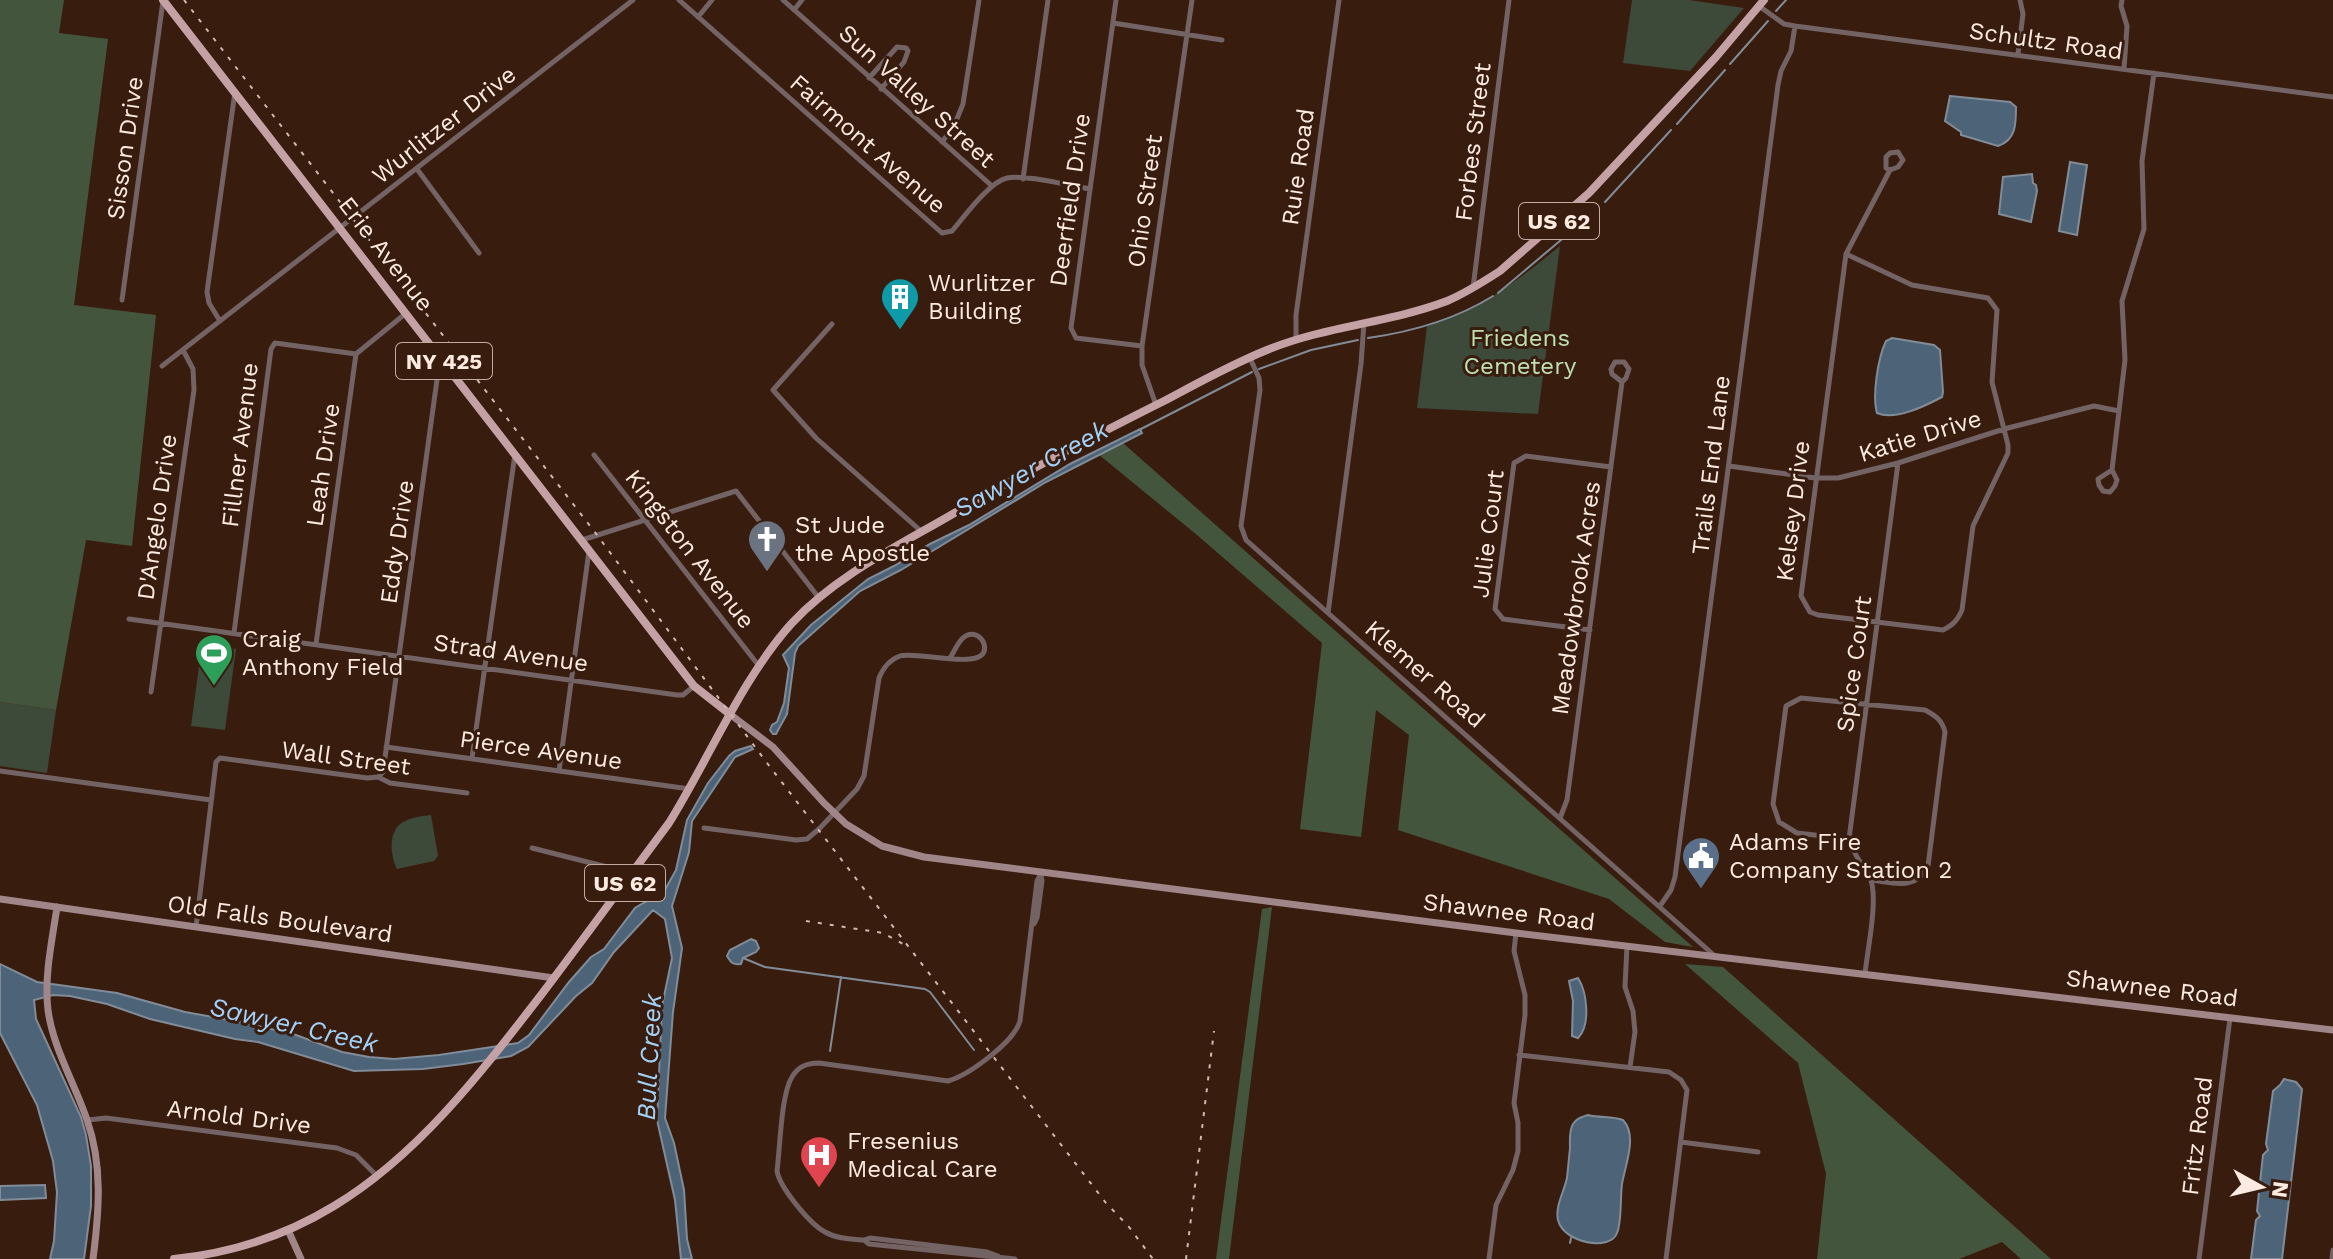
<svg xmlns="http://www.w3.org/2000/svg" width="2333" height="1259" font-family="'Work Sans',sans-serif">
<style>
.green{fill:#3d4939}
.forest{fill:#44553d}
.water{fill:#4c6378;stroke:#818c98;stroke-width:2}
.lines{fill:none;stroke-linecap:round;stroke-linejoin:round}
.stream{stroke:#818c98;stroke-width:2}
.street{stroke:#746365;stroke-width:5}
.secondary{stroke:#a18689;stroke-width:7}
.primary{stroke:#c4a1a4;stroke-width:8}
.rail{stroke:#cfbab0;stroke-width:2;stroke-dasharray:4 8;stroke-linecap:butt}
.labels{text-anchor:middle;stroke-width:6;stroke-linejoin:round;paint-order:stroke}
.shield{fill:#381d0f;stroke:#c2aca2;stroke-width:2}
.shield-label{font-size:22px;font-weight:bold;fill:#fdeae1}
.street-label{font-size:24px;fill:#fdeae1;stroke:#381d0f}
.poi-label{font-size:24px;fill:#fdeae1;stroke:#381d0f;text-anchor:start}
.park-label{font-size:24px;fill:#bee0b1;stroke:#381d0f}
.water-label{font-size:26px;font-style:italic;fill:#a3d0f7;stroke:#381d0f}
</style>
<rect width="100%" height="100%" fill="#381d0f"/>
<!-- green -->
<path class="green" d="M1632 0H1689L1744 8 1690 71 1623 63Z
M1560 246 1538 414 1417 408 1427 326C1480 311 1518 280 1560 246Z
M202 644 236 649 225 730 191 726Z
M0 702 56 710 47 773 0 766Z
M431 815 438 856 434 861 397 869C391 857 388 836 399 825 407 818 421 816 431 815Z"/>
<!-- forest -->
<path class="forest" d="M0 0H64L59 33 108 39 74 305 156 315 132 546 86 540 56 710 0 702Z
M1123 443 1693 947 1665 942 1609 899 1398 830 1409 735 1376 710 1361 837 1300 829 1322 643 1197 535 1098 454Z
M1272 907 1229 1259H1216L1262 909Z
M1685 964 1723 967 2051 1259H2021L2002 1242 1959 1259H1817L1826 1174 1798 1063Z"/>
<!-- water -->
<path class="water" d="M1950 96 2010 102 2016 107C2016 124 2016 140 1998 146L1961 135V132L1945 121Z
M2070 162 2087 165 2077 235 2059 231Z
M2032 174 2033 183 2036 185 2037 191 2031 222 1999 214 2003 177Z
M1892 338 1934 345 1940 350 1943 392 1942 397C1925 406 1895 421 1877 413 1872 395 1878 358 1886 341Z
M1140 429 1142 433 1046 482 901 570 860 591 798 646 795 653 787 714 776 734H773L770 730 772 725 777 722 784 703 789 668 783 655 811 625 868 579 894 566 930 544 969 525 1070 464Z
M751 746 753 749 735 757 692 821 689 852 672 906 682 948 673 1012 665 1118 674 1143 684 1190 687 1239 692 1259H681L675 1200 657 1120 662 1006 672 958 665 919 653 910 614 952 592 983 576 996 528 1047 511 1056 463 1064 423 1069 354 1071 258 1042 235 1039 150 1019 107 1004 70 996 53 995 34 1000 36 1019 81 1117 86 1135 91 1166V1206L84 1259H50L54 1241 57 1192 53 1161 37 1105 0 1033V964L37 982 117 993 185 1012 241 1022 296 1035 342 1052 369 1057 394 1059 439 1055 518 1043 529 1035 569 982 591 957 604 949 635 908 647 901 661 897 676 870 687 820 708 783 729 756 735 751Z
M751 939 756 941 759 948 756 952 743 958 741 964C733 965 731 963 727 956L730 950Z
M1578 978C1587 992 1591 1025 1578 1038L1572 1036 1573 1001 1569 981Z
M2284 1079 2296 1082 2302 1089 2282 1259H2251L2256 1220 2260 1216 2257 1211 2263 1155 2268 1150 2266 1144 2273 1091 2280 1085Z
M1588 1115C1600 1118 1612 1116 1623 1120 1638 1136 1625 1165 1622 1184 1620 1198 1622 1221 1617 1233 1611 1251 1564 1244 1558 1220 1555 1206 1564 1192 1567 1178 1568 1168 1569 1158 1570 1148 1570 1140 1569 1130 1573 1124 1577 1118 1582 1117 1588 1115Z
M45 1185 46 1198 0 1200V1186Z"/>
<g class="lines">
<!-- stream -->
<path class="stream" d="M1776 11 1786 0
M1730 64 1768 21
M1677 124 1725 70
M1605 202 1671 130
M1498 293 1599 208
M1368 338C1411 332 1456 319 1493 296
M1259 369 1311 350 1358 340
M1139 430 1252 372
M743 958 765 967 925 989 930 992 974 1050
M830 1051 841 977
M1570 1243 1571 1238"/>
<!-- street -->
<path class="street" d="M679 0 942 233 952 231C964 217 989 182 1007 178 1025 174 1070 186 1090 189
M783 0 992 186
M1116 0 1071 328 1076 338 1142 346
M2122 0 2121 6 2127 26 2124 69
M1759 6 1784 24 1795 26 2333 97
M794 10 802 0
M698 17 712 0
M1113 23 1222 40
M2018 54 2023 14 2020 0
M869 78 897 47 906 48 908 51 904 62 881 89
M942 142 954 126 963 104 979 0
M417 169 479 253
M1023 179 1048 0
M1846 254 1912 285 1988 298 1997 310 1992 382 2008 445V453L1973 526 1962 610C1957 621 1953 625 1943 630L1818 615 1810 612 1801 596 1846 254 1890 170 1898 167 1903 160 1898 152 1890 153 1886 157V168L1890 170
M1473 288 1509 0
M122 300 163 1
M220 321 209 303 207 292 235 92
M1364 323 1361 364 1328 613 1716 957
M832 324 773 390 816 438 922 532
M1296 338V315L1339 0
M1250 358 1259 378 1260 390 1241 526 1246 540 1328 613
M162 366 633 0
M1156 405 1142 365V346L1192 0
M594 455 759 666
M1729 466 1815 478H1838L1898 463 2004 429 2082 409 2094 406 2119 411
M2112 470 2117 480 2115 486 2110 492 2103 491 2099 485 2098 479 2112 470 2125 360 2122 301 2144 229 2142 161 2154 73
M582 540 736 491 819 598
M129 619 677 695H683L694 686
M1590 630 1503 619 1495 609 1514 463 1526 456 1611 467
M234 633 271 349 275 343 356 354
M316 644 356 354 405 314
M151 692 194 390 193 369 183 350
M386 747 690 789
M472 758 515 454
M0 771 211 800
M559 771 589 551
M378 777 383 772 440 358
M1560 818 1567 800 1622 382 1626 378 1629 369 1624 362H1615L1611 369 1612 374 1622 382
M704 828 796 840 807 839 819 829 857 789 864 776 879 678C883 668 889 660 900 656 916 650 992 674 984 644 983 640 980 637 976 635 962 630 956 649 950 658
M1849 839 1797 833 1779 822 1773 804 1786 706 1801 698 1925 710C1936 716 1942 720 1945 732L1928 866C1915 891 1895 883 1871 880
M532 848 631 873
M1660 906 1671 890 1675 877 1778 85 1781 71 1791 51 1795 26
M1034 924 1037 918 1042 881 1041 875
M196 927 216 762 220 758 367 778 378 777 390 783 467 793
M1627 946 1625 987 1633 1011 1635 1032 1630 1067
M1865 974C1867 952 1879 897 1870 878 1863 864 1853 855 1849 839L1898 463
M1519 1055 1669 1072 1681 1080 1687 1090 1666 1259
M88 1120 106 1118 337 1148 356 1155 377 1176
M1681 1142 1758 1152
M864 1240 870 1238 987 1252 998 1256
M1015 1259 869 1244 864 1240C851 1239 837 1239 825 1232 810 1224 780 1188 777 1171 780 1149 781 1094 792 1077 798 1066 807 1063 819 1063L948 1081C969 1075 1014 1042 1020 1021L1037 881 1041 873
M1489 1259 1496 1205 1513 1170 1518 1151V1123L1514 1103 1525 1015V995L1514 951 1516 933
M2199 1259 2230 1018
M2332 1259 2333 1250"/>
<!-- secondary -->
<path class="secondary" d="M731 715 773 747 824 803 846 824 882 846 924 857 1516 933 2333 1030
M0 899 554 978
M57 907C52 941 44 976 48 1010 53 1048 75 1084 87 1120 103 1165 99 1212 93 1259
M288 1230 301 1259"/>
<!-- primary -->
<path class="primary" d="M163 0 694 686 731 715
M174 1259C231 1253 285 1236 334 1206 417 1156 480 1074 538 999 582 941 625 882 669 823 709 759 742 678 792 623 836 576 896 547 951 515 1021 474 1092 437 1164 401 1198 383 1232 364 1267 350 1325 326 1389 323 1447 301 1466 293 1483 282 1500 271L1589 193 1716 57 1764 0"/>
<!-- rail -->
<path class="rail" d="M184 0 597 535 767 763 1106 1203 1129 1227 1153 1259
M806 921 883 933 903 944
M1186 1259 1214 1031"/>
</g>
<!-- icons -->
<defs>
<g id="building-pin" transform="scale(2)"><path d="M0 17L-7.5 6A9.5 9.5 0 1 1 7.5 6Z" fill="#0f9aa8" stroke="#381d0f"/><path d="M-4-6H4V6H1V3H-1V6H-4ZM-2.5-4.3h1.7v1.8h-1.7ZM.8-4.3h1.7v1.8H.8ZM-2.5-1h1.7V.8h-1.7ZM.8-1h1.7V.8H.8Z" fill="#fff"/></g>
<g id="church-pin" transform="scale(2)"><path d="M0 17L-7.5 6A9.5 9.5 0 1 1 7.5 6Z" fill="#6b7280" stroke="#381d0f"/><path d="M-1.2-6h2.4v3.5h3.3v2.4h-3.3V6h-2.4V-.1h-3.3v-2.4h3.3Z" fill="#fff"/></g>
<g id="stadium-pin" transform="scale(2)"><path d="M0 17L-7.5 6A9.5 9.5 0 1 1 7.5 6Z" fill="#2e9e5b" stroke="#381d0f"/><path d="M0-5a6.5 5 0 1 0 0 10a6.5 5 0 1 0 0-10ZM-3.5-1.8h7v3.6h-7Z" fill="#fff"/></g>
<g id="civic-pin" transform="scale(2)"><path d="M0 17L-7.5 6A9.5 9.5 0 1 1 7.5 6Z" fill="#5c6f8a" stroke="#381d0f"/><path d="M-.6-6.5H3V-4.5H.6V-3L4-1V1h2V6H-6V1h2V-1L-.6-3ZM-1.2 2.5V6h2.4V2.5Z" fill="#fff"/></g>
<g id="hospital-pin" transform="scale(2)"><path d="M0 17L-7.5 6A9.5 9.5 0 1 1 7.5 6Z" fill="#e0444e" stroke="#381d0f"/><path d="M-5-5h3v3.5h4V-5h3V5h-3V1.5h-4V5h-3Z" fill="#fff"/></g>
</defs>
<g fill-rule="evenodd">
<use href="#building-pin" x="900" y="297"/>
<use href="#church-pin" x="767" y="539"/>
<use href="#stadium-pin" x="214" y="653"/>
<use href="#civic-pin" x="1701" y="856"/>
<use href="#hospital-pin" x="819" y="1155"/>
</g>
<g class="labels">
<!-- shield labels -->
<g class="shield">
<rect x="1519" y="203" width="80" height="36" rx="6"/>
<rect x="396" y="343" width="96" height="36" rx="6"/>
<rect x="585" y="865" width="80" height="36" rx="6"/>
</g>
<g class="shield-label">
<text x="1559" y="229">US 62</text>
<text x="444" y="369">NY 425</text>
<text x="625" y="891">US 62</text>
</g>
<!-- street labels -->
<g class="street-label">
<text transform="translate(2046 41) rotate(8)" y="8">Schultz Road</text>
<text transform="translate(917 96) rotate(42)" y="8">Sun Valley Street</text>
<text transform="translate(444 125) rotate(-38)" y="8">Wurlitzer Drive</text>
<text transform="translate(1473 142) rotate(-83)" y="8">Forbes Street</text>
<text transform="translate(868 144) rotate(41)" y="8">Fairmont Avenue</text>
<text transform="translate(125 148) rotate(-82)" y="8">Sisson Drive</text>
<text transform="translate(1298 167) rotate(-82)" y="8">Ruie Road</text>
<text transform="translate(1070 200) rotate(-82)" y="8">Deerfield Drive</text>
<text transform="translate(1145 201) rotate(-82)" y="8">Ohio Street</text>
<text transform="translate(386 254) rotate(52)" y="8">Erie Avenue</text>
<text transform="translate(1920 436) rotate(-17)" y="8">Katie Drive</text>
<text transform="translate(240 445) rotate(-83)" y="8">Fillner Avenue</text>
<text transform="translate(323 465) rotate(-82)" y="8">Leah Drive</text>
<text transform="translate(1711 465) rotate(-83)" y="8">Trails End Lane</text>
<text transform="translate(1793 511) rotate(-83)" y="8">Kelsey Drive</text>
<text transform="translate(157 517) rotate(-82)" y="8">D'Angelo Drive</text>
<text transform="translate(1488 534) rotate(-83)" y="8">Julie Court</text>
<text transform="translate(397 542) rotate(-82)" y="8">Eddy Drive</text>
<text transform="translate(690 549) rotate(52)" y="8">Kingston Avenue</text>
<text transform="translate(1576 598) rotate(-82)" y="8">Meadowbrook Acres</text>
<text transform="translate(511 653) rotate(8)" y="8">Strad Avenue</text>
<text transform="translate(1854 664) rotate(-82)" y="8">Spice Court</text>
<text transform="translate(1425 674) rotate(41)" y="8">Klemer Road</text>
<text transform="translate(541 750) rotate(8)" y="8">Pierce Avenue</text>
<text transform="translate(346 758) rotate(8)" y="8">Wall Street</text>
<text transform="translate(1509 912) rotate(7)" y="8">Shawnee Road</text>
<text transform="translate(280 919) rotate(8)" y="8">Old Falls Boulevard</text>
<text transform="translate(2152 988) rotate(7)" y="8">Shawnee Road</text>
<text transform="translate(239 1117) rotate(7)" y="8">Arnold Drive</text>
<text transform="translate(2197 1136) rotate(-83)" y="8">Fritz Road</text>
</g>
<!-- poi labels -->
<g class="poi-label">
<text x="928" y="291">Wurlitzer<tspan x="928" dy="28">Building</tspan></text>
<text x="795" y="533">St Jude<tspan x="795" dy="28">the Apostle</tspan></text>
<text x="242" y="647">Craig<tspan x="242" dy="28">Anthony Field</tspan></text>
<text x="1729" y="850">Adams Fire<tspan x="1729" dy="28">Company Station 2</tspan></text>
<text x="847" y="1149">Fresenius<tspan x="847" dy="28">Medical Care</tspan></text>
</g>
<!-- park labels -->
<g class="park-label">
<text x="1520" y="346">Friedens<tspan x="1520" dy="28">Cemetery</tspan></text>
</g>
<!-- water labels -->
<g class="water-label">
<text transform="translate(1031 469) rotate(-29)" y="9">Sawyer Creek</text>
<text transform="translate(294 1025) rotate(13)" y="9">Sawyer Creek</text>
<text transform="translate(649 1057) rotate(-87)" y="9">Bull Creek</text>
</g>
</g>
<!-- north arrow -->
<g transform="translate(2261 1187) rotate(98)" stroke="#381d0f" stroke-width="6" paint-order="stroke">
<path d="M0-6L14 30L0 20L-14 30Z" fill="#fdeae1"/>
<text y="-12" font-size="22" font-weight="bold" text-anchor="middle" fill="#fdeae1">N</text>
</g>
</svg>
